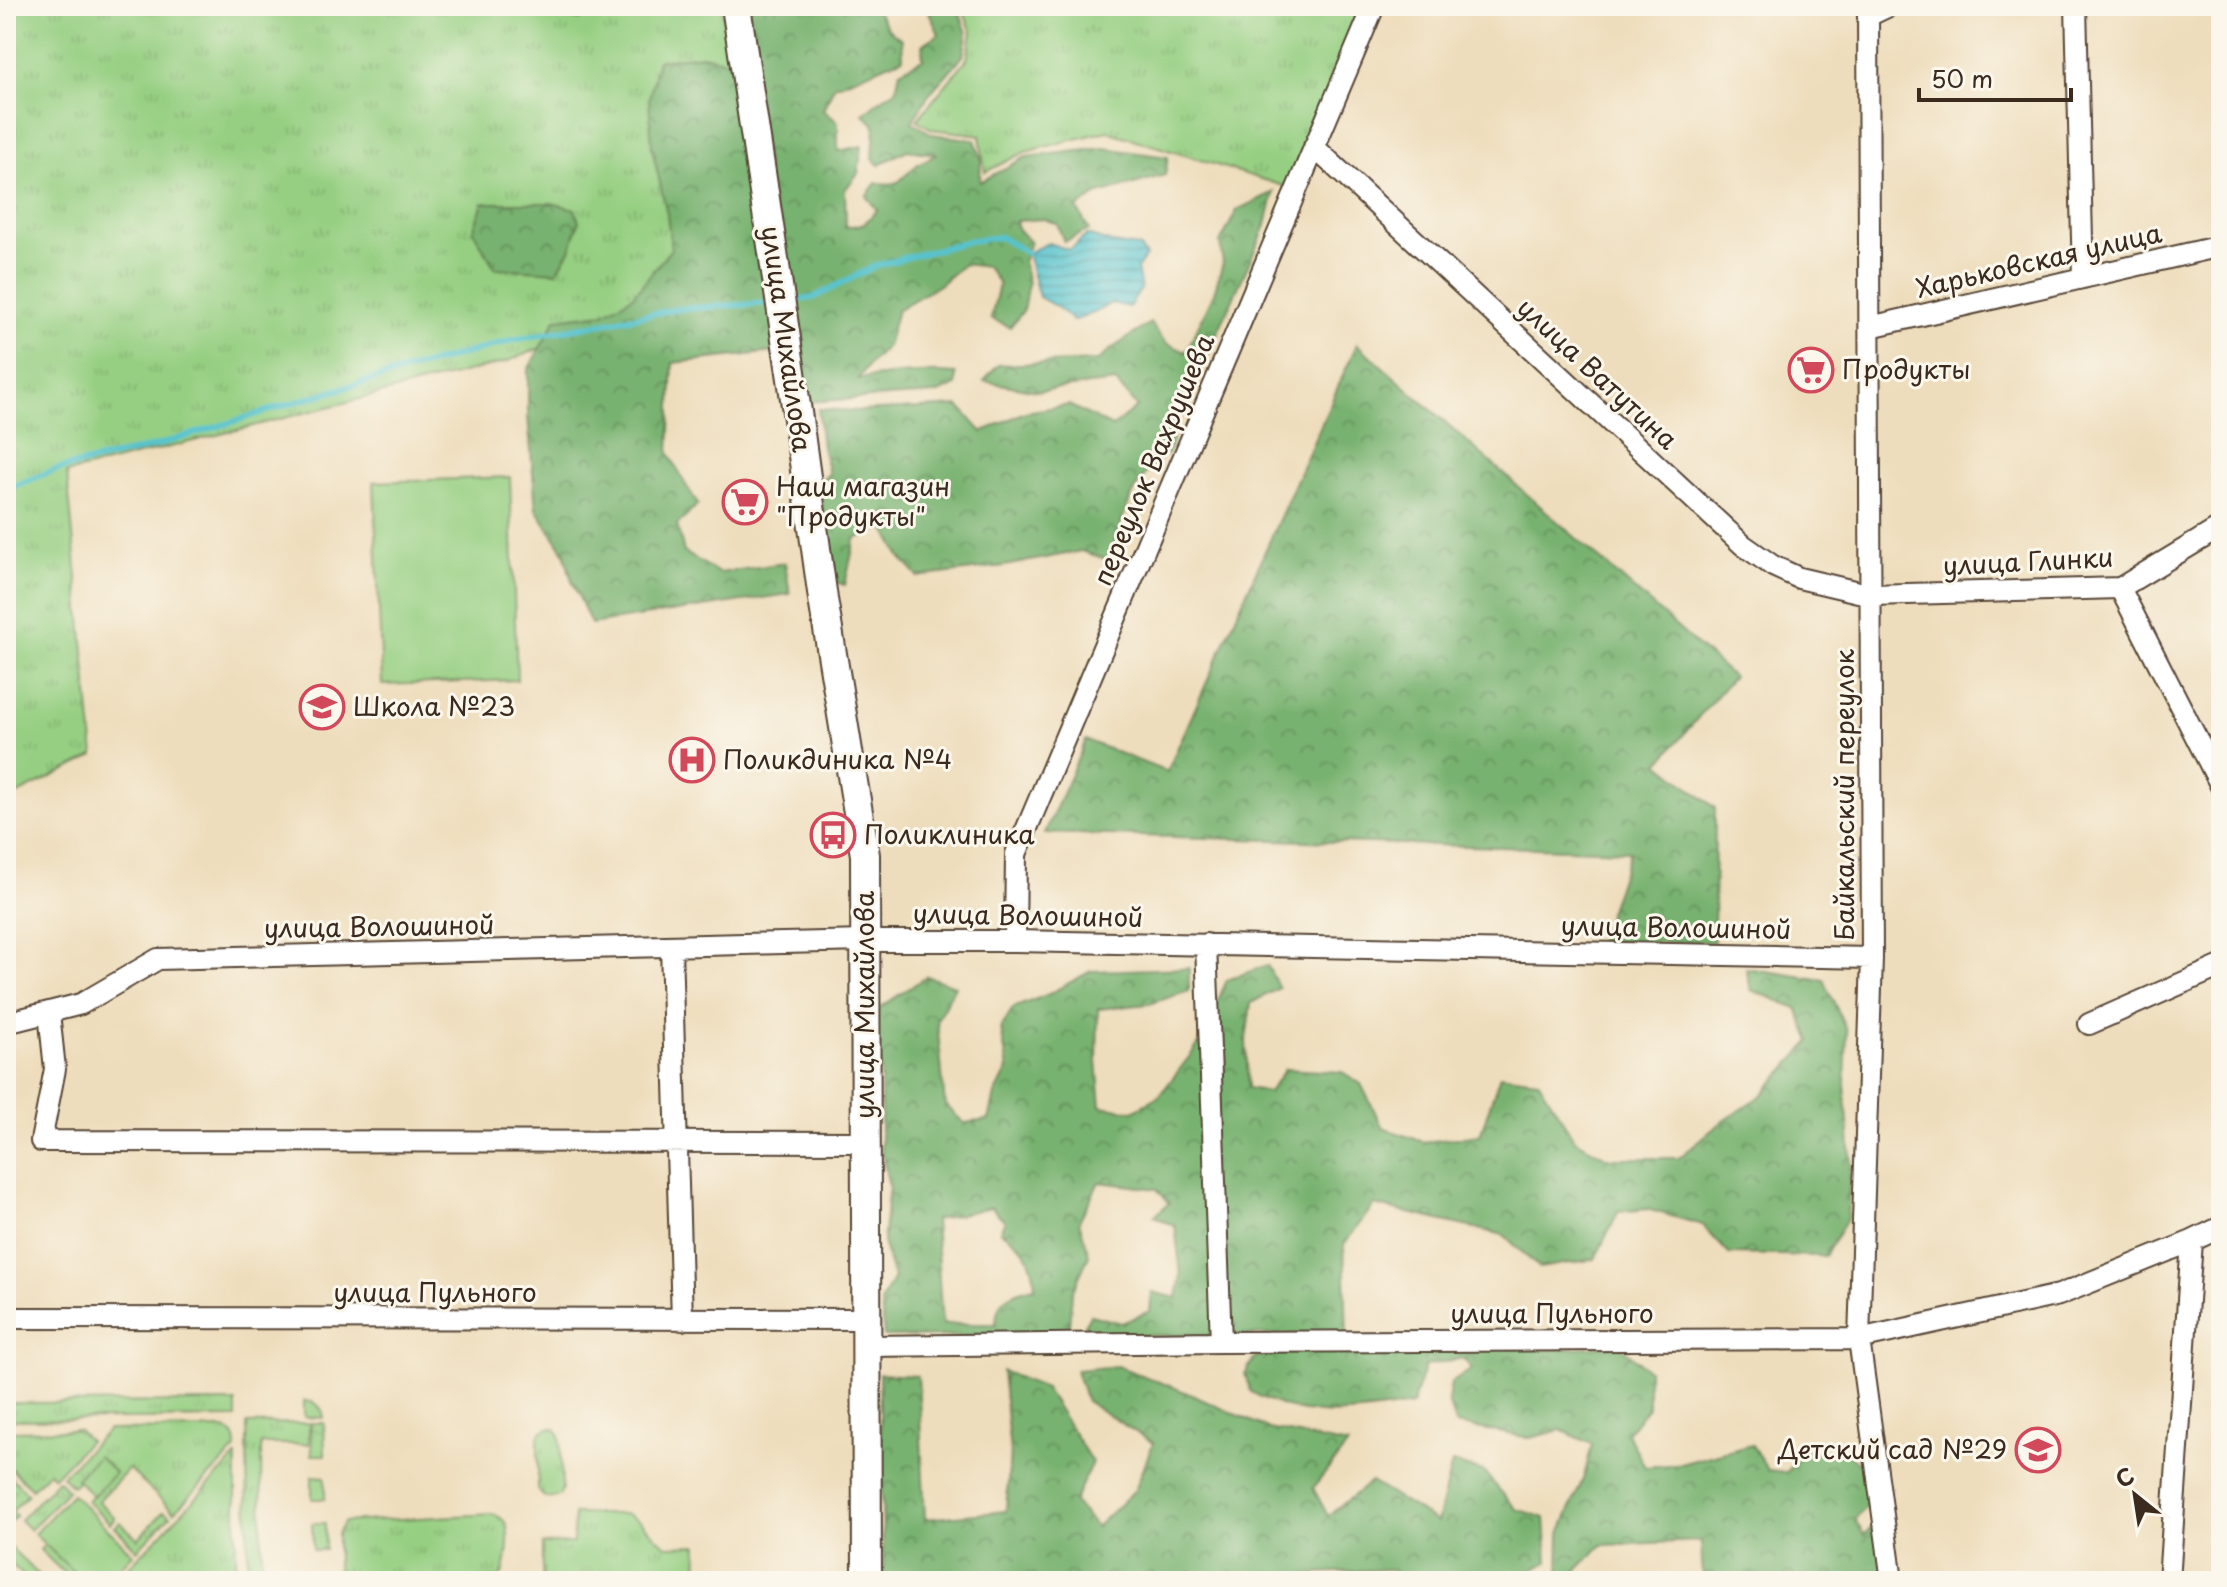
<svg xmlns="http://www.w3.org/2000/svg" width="2227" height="1587" font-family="'Playpen Sans',sans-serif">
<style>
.grass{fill:url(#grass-tufts);stroke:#687c50;stroke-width:2}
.forest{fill:url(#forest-crowns);stroke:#5a6e47;stroke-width:2;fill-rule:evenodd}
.pitch{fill:#96cf82;stroke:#687c50;stroke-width:2}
.water{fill:url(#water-rules);stroke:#487676;stroke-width:2}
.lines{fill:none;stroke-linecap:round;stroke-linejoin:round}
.stream{stroke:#56c3cd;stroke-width:6}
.street-casing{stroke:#564536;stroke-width:24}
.secondary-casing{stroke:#564536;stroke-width:32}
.street{stroke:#fff;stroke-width:20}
.secondary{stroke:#fff;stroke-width:28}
.labels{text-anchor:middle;stroke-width:6;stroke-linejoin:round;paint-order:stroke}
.street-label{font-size:26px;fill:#3b2a1e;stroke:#fbf7ec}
.poi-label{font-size:26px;fill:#3b2a1e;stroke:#fbf7ec;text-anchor:start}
</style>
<defs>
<pattern id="grass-tufts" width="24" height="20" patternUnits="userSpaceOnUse" patternTransform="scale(2)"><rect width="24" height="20" fill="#96cf82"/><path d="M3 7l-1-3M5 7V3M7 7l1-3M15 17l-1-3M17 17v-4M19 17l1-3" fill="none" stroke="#82b270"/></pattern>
<pattern id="forest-crowns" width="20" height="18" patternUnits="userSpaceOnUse" patternTransform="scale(2)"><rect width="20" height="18" fill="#78b270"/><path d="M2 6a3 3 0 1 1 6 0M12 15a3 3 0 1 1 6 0" fill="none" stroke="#64915b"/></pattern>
<pattern id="water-rules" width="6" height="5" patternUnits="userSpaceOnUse" patternTransform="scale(2)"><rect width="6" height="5" fill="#56c3cd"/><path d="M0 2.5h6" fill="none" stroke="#489fa6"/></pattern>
</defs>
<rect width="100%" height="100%" fill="#fbf7ec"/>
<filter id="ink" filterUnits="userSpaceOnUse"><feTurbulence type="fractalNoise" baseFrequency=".0125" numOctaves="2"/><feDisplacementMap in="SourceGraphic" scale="16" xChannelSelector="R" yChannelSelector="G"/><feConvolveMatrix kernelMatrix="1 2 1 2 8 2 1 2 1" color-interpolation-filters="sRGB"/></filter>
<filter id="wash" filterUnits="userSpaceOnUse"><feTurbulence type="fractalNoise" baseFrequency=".006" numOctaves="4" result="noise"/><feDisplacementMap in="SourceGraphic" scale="32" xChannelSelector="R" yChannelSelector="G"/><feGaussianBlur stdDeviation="1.8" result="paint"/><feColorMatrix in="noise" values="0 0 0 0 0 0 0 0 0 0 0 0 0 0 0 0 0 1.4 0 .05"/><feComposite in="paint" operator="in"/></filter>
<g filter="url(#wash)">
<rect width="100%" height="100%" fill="#eeddbc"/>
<!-- grass -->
<path class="grass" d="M6 6H721L768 255 506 362 67 473 94 756 6 800Z
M961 6H1363L1287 187 1107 131 1025 152 985 172 980 135 932 129 917 120 967 59 972 32Z
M304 1401C315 1401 323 1407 324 1418L304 1417Z
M236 1402V1418L6 1420V1403Z
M309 1423V1444H261L262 1581H248L247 1424Z
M311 1423H324L325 1455H312Z
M550 1428 556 1429 560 1436 562 1488 560 1495C550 1501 543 1499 538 1489V1438L542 1431Z
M225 1429C235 1434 236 1438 236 1449L174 1512 129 1469 98 1501 115 1518 110 1523 87 1501 115 1472 98 1456 76 1479 78 1481 72 1486 62 1476 108 1430Z
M78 1430 89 1441 54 1477 49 1472 32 1489 6 1464V1431Z
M236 1457V1581H114L126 1570Z
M6 1472 28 1494 12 1511 16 1516 6 1526Z
M312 1476 325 1477V1499H312Z
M58 1480 68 1490 30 1530 20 1520Z
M164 1511 170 1516 137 1550 115 1527 120 1522 138 1539Z
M493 1514C497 1516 501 1518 504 1521 512 1531 507 1570 499 1578L447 1581 337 1579V1534L344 1522Z
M574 1514H627L641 1522 666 1546 698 1545 697 1581H542V1544L573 1543Z
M312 1523H325V1550H313Z
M45 1544 83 1581H72L40 1550Z
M6 1546 10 1547 45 1581H29L6 1559Z"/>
<!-- forest -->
<path class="forest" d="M508 6H594L580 20Z
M740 6H880L875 8 888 29 902 39 903 58C879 67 858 78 834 86L823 110 838 122V151L862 146 858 173 845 190 846 227 864 224 877 210 866 196 876 183 896 184 918 164 937 154 907 150 879 165 873 159 875 125 863 114 880 100 896 90 900 71 923 59 922 45 939 34 926 6H957L967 33 963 56 929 94 912 122 932 134 975 140 981 158 980 182 1026 157 1104 148 1168 157 1165 175 1096 195 1077 208 1089 230 1064 242 1057 224 1044 219 1016 221 1018 230 1030 242 1023 262 1028 283 1023 311 1010 327 991 319 999 284 987 267 964 264 939 285 897 310 887 346 871 362 858 379C893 374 920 371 956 374V386L935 394 805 402Z
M702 55 732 62 782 351 673 363 669 453 684 482 698 504 677 525 684 552 719 573 785 563 790 594 591 624 572 581 564 552 536 509 528 416V370L556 319 604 313 633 296 671 249 667 214 652 148 649 99 658 60Z
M1274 192 1265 228 1176 424 1169 453C1133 474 1121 522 1109 560L1081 551 1004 566 918 577 900 557 884 527 855 539 845 585 832 581 819 481 829 474 822 447 818 409 859 411 959 406 982 432 1025 412 1069 405 1112 427 1137 407 1116 382 1037 391 984 381 998 365 1098 361 1110 350 1150 323 1166 343 1186 352 1214 293 1223 263 1220 243 1237 210Z
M483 203H552L575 209 579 222 570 250 557 272 495 268 473 231Z
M1357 344 1733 677 1659 763 1715 808 1714 942H1599L1630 851 1045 833 1086 740 1167 772Z
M1267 965 1279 988 1251 1003 1246 1040 1248 1088 1269 1092 1285 1069 1342 1072 1361 1084 1383 1128 1424 1142 1480 1135 1500 1075 1538 1080 1574 1139 1608 1158H1679L1714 1128 1762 1095 1811 1041 1797 1008 1751 990 1746 968 1824 980 1847 1032 1845 1084 1851 1159 1847 1219 1825 1256 1729 1254 1702 1225 1647 1209 1618 1212 1595 1259 1539 1268 1504 1235 1374 1205 1344 1244 1347 1334 1097 1336 1084 1325 1090 1315 1122 1323 1150 1311 1152 1292 1177 1298 1181 1275 1175 1226 1154 1216 1169 1203 1157 1189 1099 1182 1079 1221 1089 1255 1072 1293 1068 1335 884 1337 881 1302 894 1278 883 1242 889 1186 881 1149V1071L872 1013 927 976 955 986 937 1020 945 1105 964 1123 989 1120 995 1094 1008 1069 1001 1028 1013 1008 1049 994 1091 971 1189 968V991L1149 1004 1098 1009 1097 1061 1101 1106 1133 1111 1159 1096 1199 1044 1227 980ZM991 1207 1005 1221 1000 1231C1024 1244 1034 1260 1035 1287 1010 1293 997 1296 996 1324H942L935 1220Z
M1430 1342 1546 1350 1619 1345 1648 1370V1407L1627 1433 1645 1467 1680 1464 1752 1445 1768 1471 1786 1473 1805 1451 1849 1455 1858 1463 1877 1458 1883 1486 1855 1520 1864 1535 1880 1520 1888 1560 1876 1581H1703L1701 1541 1602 1545 1576 1571V1581H1559L1560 1533 1584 1477 1592 1444 1561 1430 1530 1438 1455 1424 1448 1401 1451 1383 1472 1369 1463 1358 1425 1366 1412 1405C1352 1414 1306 1423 1251 1392L1245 1374 1255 1357 1346 1345Z
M1117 1366 1178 1389 1269 1429 1348 1445 1313 1488 1328 1516 1371 1482 1437 1522 1452 1463 1483 1471 1516 1509 1545 1518 1548 1562 1511 1581H1403L1392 1569 1318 1573 1310 1581H884L879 1374 918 1376 925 1519 1006 1511 1010 1452 1002 1371 1045 1388 1092 1462 1074 1502 1096 1527 1135 1490 1153 1443 1086 1401 1076 1370Z"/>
<!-- pitch -->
<path class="pitch" d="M510 477 517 680 382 685 374 482Z
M98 1456 115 1473 93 1496 76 1479Z
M72 1494 133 1554 107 1581H83L34 1534Z"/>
<!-- water -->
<path class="water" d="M1087 235 1112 243 1139 247 1146 256 1137 269 1141 289 1129 307 1111 303 1096 312 1073 321 1057 307 1039 297 1027 253 1048 243 1070 250Z"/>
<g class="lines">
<!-- stream -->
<path class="stream" d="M787 301 813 298 875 266 969 241 1000 237 1027 253
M6 489 55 470 152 447 302 400 513 340 678 309 772 303"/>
</g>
</g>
<g filter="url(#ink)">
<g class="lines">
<!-- street casing -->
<g class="street-casing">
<path id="street" d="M1868 6 1872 958 1859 1339 1892 1581
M2076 6 2083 278
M1868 16 1889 6
M1314 147 1743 545 1773 566 1799 578 1871 595 2120 588 2221 527
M1870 327 2221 246
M2120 588 2221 786
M1015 941 1016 854 1374 6
M1206 944 1221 1342
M671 946 682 1320
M49 1013 55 1069 41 1141 865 1142
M6 1023 81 1004 158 959 865 941H1015L1872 958
M2089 1024 2221 966
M6 1318 865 1319
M866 1346 1221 1342 1859 1339 2059 1295 2192 1241 2221 1227
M2169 1581 2192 1241"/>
</g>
<!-- secondary casing -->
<g class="secondary-casing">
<path id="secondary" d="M736 6 797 412 823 599 865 855 867 1581"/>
</g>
<!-- street -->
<use href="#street" class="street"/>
<!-- secondary -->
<use href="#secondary" class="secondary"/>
</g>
</g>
<!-- icons -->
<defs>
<g id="supermarket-ring" transform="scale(2.3)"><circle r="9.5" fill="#fbf7ec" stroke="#d1495b" stroke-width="1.5"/><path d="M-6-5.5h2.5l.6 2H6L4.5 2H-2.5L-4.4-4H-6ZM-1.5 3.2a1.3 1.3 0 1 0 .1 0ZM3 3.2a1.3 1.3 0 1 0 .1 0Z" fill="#d1495b"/></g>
<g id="school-ring" transform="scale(2.3)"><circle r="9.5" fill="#fbf7ec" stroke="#d1495b" stroke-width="1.5"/><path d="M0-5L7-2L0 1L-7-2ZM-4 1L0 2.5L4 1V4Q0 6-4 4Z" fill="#d1495b"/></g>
<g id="hospital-ring" transform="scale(2.3)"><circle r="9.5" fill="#fbf7ec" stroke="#d1495b" stroke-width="1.5"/><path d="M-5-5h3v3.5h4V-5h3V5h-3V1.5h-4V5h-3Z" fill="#d1495b"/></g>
<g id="bus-ring" transform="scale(2.3)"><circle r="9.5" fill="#fbf7ec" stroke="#d1495b" stroke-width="1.5"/><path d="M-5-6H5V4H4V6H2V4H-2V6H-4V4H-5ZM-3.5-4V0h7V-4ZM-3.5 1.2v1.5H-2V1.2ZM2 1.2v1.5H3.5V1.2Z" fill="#d1495b"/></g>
</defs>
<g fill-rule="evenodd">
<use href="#supermarket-ring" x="1811" y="370"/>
<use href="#supermarket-ring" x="745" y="502"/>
<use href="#school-ring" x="322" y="707"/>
<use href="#hospital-ring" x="692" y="760"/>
<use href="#bus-ring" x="833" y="835"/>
<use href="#school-ring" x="2038" y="1450"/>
</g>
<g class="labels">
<!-- street labels -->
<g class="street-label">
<text transform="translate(2039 261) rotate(-13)" y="9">Харьковская улица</text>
<text transform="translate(786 339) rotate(82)" y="9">улица Михайлова</text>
<text transform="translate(1597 374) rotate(43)" y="9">улица Ватутина</text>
<text transform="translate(1154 460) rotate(-67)" y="9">переулок Вахрушева</text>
<text transform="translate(2028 562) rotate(-3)" y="9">улица Глинки</text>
<text transform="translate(1845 795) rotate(-90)" y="9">Байкальский переулок</text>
<text transform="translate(1028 916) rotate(1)" y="9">улица Волошиной</text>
<text transform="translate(379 927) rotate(-1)" y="9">улица Волошиной</text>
<text transform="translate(1676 928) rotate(1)" y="9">улица Волошиной</text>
<text transform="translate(865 1005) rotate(-90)" y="9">улица Михайлова</text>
<text x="435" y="1302">улица Пульного</text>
<text x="1552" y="1323">улица Пульного</text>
</g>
<!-- poi labels -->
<g class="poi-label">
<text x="1842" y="379">Продукты</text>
<text x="776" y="496">Наш магазин<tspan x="776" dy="30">"Продукты"</tspan></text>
<text x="353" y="716">Школа №23</text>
<text x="723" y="769">Поликдиника №4</text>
<text x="864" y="844">Поликлиника</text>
<text x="2007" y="1459" text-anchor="end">Детский сад №29</text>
</g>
</g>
<!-- margin -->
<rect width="2227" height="1587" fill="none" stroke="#fbf7ec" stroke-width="32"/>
<!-- north arrow -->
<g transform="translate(2135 1495) rotate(330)" stroke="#fbf7ec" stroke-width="6" paint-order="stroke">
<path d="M0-6L14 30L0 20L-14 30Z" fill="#3b2a1e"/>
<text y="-12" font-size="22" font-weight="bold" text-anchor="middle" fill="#3b2a1e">С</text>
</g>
<!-- scale -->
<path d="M1919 88v12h152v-12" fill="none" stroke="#3b2a1e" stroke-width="4"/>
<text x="1931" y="88" font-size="24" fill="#3b2a1e" stroke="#fbf7ec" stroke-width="6" paint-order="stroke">50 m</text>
</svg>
